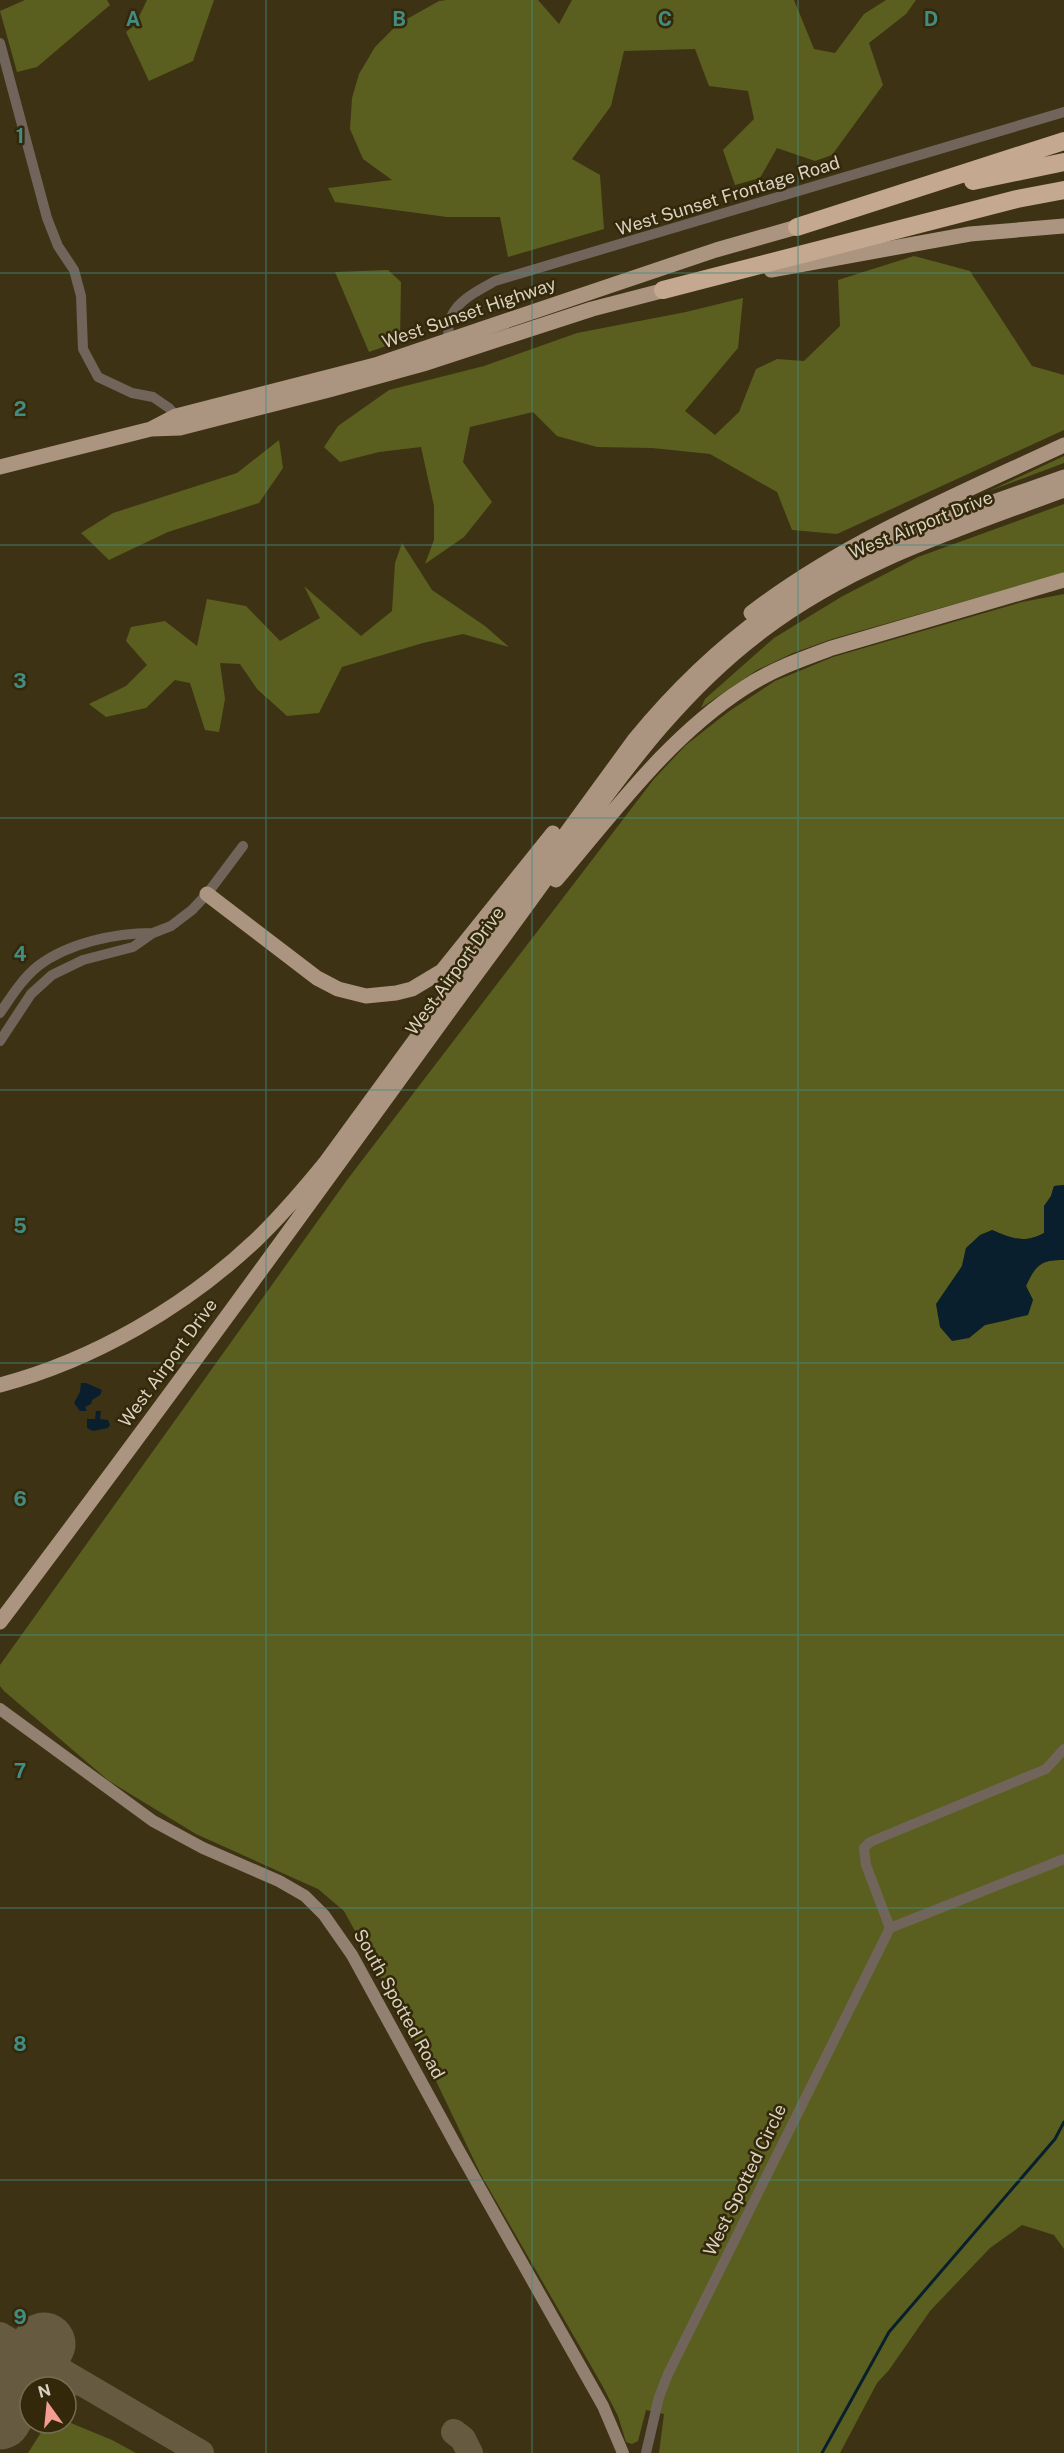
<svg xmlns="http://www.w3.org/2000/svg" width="1064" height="2453" font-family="'Public Sans',sans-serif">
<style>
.green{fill:#5a5f1f}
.water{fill:#091f2d}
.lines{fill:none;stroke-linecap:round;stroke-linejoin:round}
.stream{stroke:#091f2d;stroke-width:3}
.taxiway{stroke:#665b40;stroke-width:26}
.runway{stroke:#665b40;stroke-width:63}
.minor{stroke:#71655b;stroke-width:10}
.secondary{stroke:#928170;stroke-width:12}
.primary{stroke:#ac9580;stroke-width:15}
.motorway{stroke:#c4a88f;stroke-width:18}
.grid{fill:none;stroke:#428d83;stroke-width:1.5;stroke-opacity:0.55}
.labels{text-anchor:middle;stroke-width:5;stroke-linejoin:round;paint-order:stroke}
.street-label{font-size:18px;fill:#d9d1c1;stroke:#34280a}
.grid-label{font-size:20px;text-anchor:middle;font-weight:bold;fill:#428d83;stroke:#34280a;stroke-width:5;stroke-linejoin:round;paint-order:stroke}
</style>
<rect width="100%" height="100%" fill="#3e3214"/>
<!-- green -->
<path class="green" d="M25 0H107L110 5 37 67 17 72 0 11Z
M147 0H214L193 61 149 81 126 32 135 25Z
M447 0H538L559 24 572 0H794L814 49 835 53 864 14 886 0H916L906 14 869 43 883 85 832 155 815 161 777 148 760 178 735 185 723 150 754 119 748 91 709 86 695 49 624 51 611 106 572 159 600 175 604 229 508 257 500 217H447L335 202 328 188 392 180 363 159 350 129 352 98 359 74 375 47 398 24 439 1Z
M914 256 970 271 1032 366 1064 375V430L837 534 792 530 777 492 710 454 652 448 597 447 557 436 533 412 470 427 463 462 492 502 464 537 425 564 434 540V506L421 447 379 452 340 462 324 447 338 426 389 390 484 366 577 333 686 312 743 298 738 348 685 411 715 435 739 412 756 369 777 359 804 361 840 326 838 280Z
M388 270 401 282 400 341 369 352 335 272Z
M279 440 283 468 259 503 168 532 109 560 81 533 113 513 237 473Z
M1064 456V463L989 491Z
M1064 504V573L832 639 793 653 757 670 701 708 705 699 774 638 841 597 918 557Z
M402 543 432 590 485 626 509 647 463 634 423 643 342 667 319 713 287 716 257 689 240 664 220 663 225 699 219 732 205 730 190 683 175 680 146 708 106 717 89 704 126 686 147 665 126 641 131 627 165 621 197 646 207 599 246 606 280 641 320 618 304 586 361 636 392 611 395 563Z
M1064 594V1185L1054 1186 1051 1196 1044 1206V1233C1024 1244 1012 1238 992 1230L966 1248 962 1266 951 1286 969 1338 985 1325 1009 1320 1033 1300 1026 1286C1035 1266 1041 1259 1064 1260V2249L1054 2235 1022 2225 990 2248 930 2311 889 2370 877 2383 840 2453H659L664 2414 646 2410 638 2441 632 2444 626 2442 618 2416 602 2385 481 2175 427 2062 344 1911 318 1889 196 1834 109 1781 4 1691 0 1686V1665L347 1180 654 779 686 745 728 712 775 681 833 657 1022 602Z
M66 2421 112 2440 136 2453H28L47 2423Z"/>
<!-- water -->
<path class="water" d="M1064 1185V1260C1041 1259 1035 1266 1026 1286L1033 1300 1028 1315 985 1325 969 1338 952 1341 940 1327 936 1304 962 1266 966 1248 980 1235 992 1230C1011 1238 1024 1244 1044 1233V1206L1051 1196 1054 1186Z
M81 1383H86L102 1390 100 1395 92 1400 91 1404 85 1407 87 1411H80L74 1403 80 1392Z
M96 1411H101L100 1419 108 1420 110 1425 108 1428 93 1431 87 1428V1419H95Z"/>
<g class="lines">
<!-- stream -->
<path class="stream" d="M822 2453 889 2332 1055 2139 1064 2122"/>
<!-- taxiway -->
<path class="taxiway" d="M0 2335 201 2453
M0 2340 13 2368 12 2397
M34 2387 60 2380 80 2383
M454 2432 463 2439 470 2453"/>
<!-- runway -->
<path class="runway" d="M0 2418 44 2344"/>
<!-- minor -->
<path class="minor" d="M0 43 47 218 58 246 74 270 81 296 83 349 98 377 132 393 153 397 169 408 176 416 178 421
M450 344C441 309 468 296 495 281L1064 112
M0 1013C11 997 22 979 38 966 68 943 115 933 152 933
M0 1041 31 994 52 975 83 960 133 947 153 933 171 926 192 910 207 894 243 846
M890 1928 866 1865 864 1848 870 1842 1046 1769 1064 1749
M646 2453 659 2397 668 2374 890 1928 1064 1859"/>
<!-- secondary -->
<path class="secondary" d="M0 1709 153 1821 203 1848 279 1881 305 1896 324 1915 352 1955 458 2149 603 2406 623 2453"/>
<!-- primary -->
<path class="primary" d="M771 270 970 234 1064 226
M151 429 180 428 329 390 423 364 592 309 673 288
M0 467 151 429 176 416 375 365 716 250 797 227
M751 613C845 541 957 495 1064 445
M556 880C614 812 668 737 744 688 771 670 802 659 832 648L1064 580
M207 894 317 978 338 989 366 996 396 993 412 989 442 971 553 833
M0 1385C94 1360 185 1307 256 1240 281 1216 304 1189 326 1162L635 739C690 672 756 614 832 572 904 531 986 505 1064 477
M0 1622C157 1414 310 1203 463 992 501 941 539 889 576 837 631 761 686 688 762 631 853 562 959 529 1064 490"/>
<!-- motorway -->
<path class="motorway" d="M973 181 1064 162
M797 227 1064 141
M663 290 1017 199 1064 190"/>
</g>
<!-- grid -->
<path class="grid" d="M266 0V2453M532 0V2453M798 0V2453M0 273H1064M0 545H1064M0 818H1064M0 1090H1064M0 1363H1064M0 1635H1064M0 1908H1064M0 2180H1064"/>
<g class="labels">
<!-- street labels -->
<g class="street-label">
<text transform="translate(728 196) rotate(-17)" y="6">West Sunset Frontage Road</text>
<text transform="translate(469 313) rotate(-19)" y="6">West Sunset Highway</text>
<text transform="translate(921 525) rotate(-22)" y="6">West Airport Drive</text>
<text transform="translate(455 971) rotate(-54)" y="6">West Airport Drive</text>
<text transform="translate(168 1363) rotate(-54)" y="6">West Airport Drive</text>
<text transform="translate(399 2004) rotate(61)" y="6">South Spotted Road</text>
<text transform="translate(745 2180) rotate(-64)" y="6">West Spotted Circle</text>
</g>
</g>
<g class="grid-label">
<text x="133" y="26">A</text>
<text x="399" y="26">B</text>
<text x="665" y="26">C</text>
<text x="931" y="26">D</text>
<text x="20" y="143">1</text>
<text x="20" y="416">2</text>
<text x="20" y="688">3</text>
<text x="20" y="961">4</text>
<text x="20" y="1233">5</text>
<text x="20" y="1506">6</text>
<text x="20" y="1778">7</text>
<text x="20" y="2051">8</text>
<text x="20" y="2324">9</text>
</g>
<!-- north arrow -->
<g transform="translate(48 2405) rotate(345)"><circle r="28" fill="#34280a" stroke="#766c53" stroke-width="1.5"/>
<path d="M0-4.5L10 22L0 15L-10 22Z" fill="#f59c93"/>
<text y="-9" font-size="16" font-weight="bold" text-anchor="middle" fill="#d9d1c1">N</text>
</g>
</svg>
